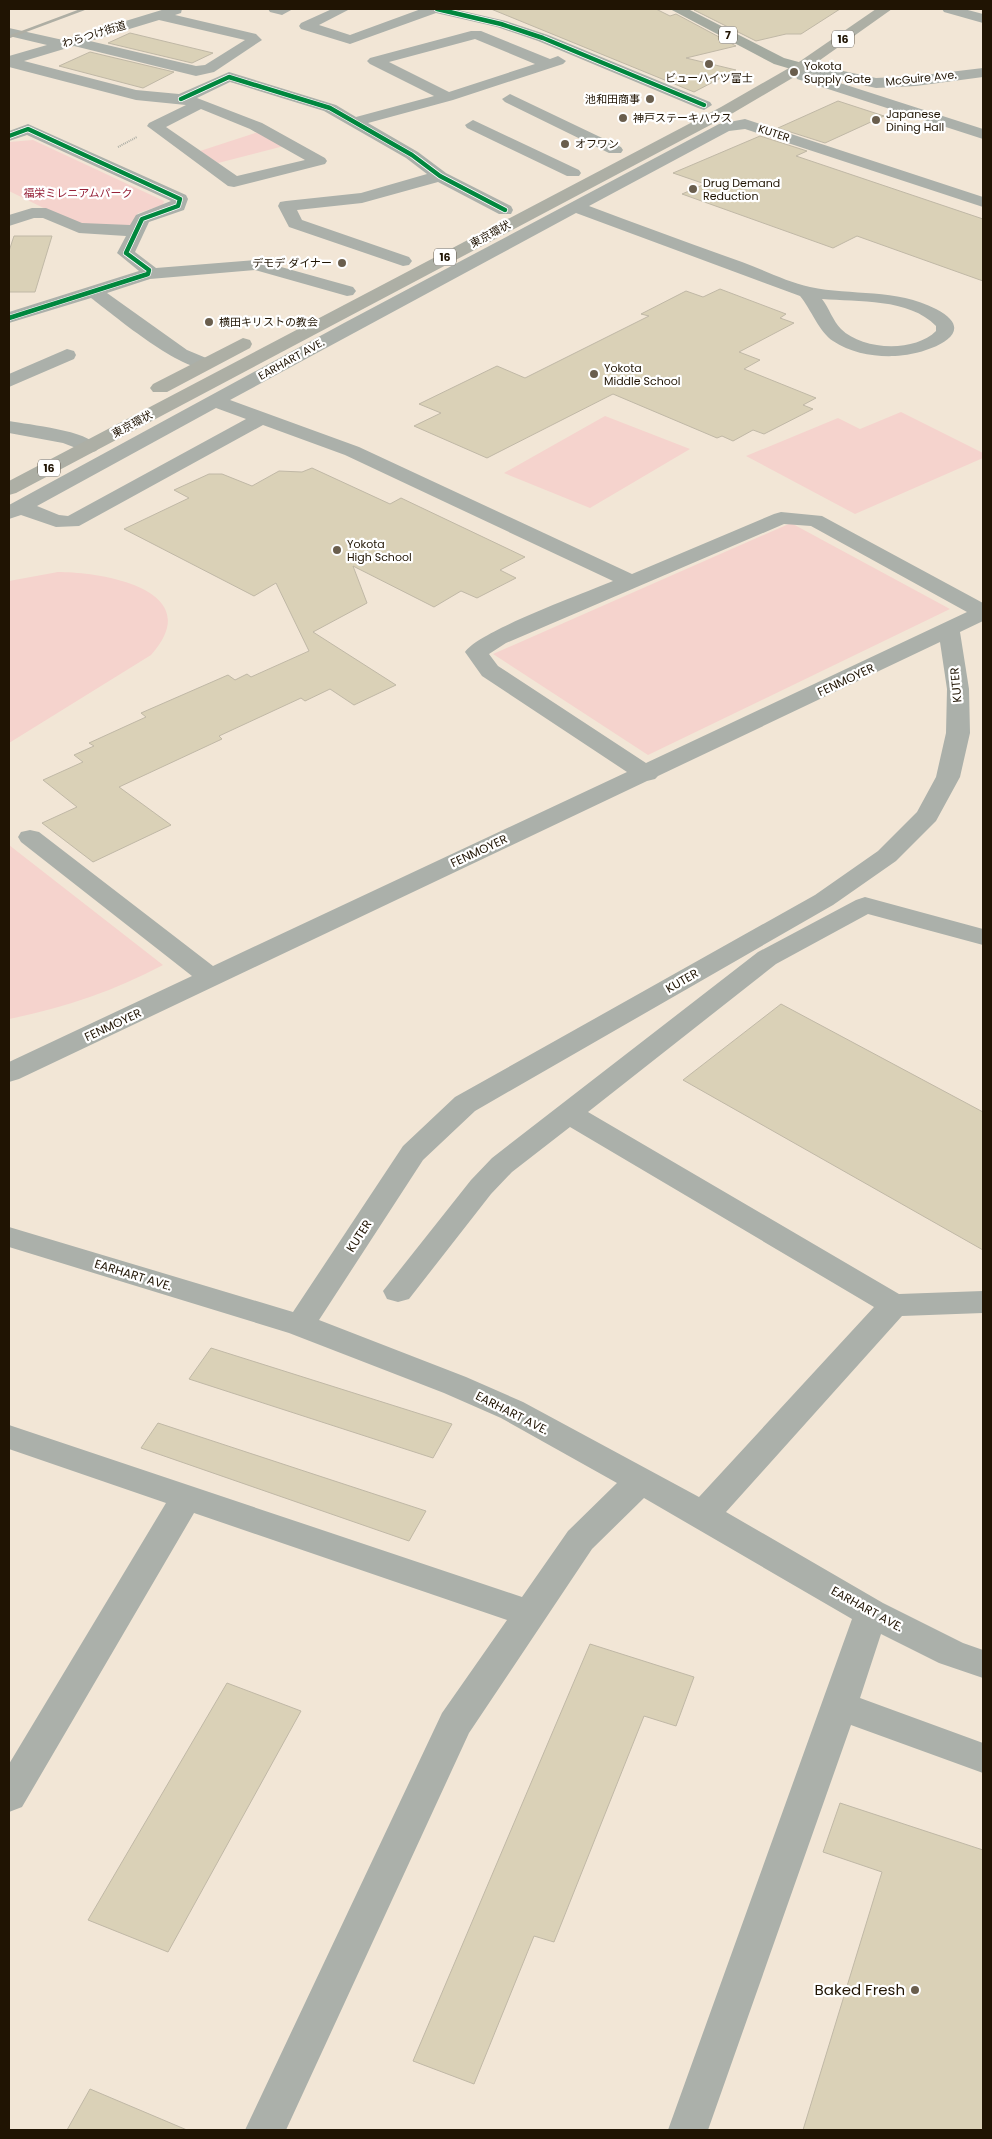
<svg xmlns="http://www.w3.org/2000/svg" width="992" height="2139" font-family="Poppins,'Noto Sans JP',sans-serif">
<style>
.green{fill:#f5d3cd}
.building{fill:#dad1b7;stroke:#c0b8a6}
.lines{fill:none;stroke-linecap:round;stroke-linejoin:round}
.path{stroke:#aeafa6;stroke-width:2;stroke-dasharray:1 1;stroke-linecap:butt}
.minor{fill:#abb0aa;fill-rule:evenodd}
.major{fill:#a4aaa0;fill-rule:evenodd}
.highway{fill:#adafa5;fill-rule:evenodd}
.rail{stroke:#aeaea4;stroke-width:2.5}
.cycleway-casing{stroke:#fff;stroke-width:6}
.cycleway{stroke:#00873e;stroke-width:4.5}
.poi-dot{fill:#6a5e4d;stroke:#fff;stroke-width:2}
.labels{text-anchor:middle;stroke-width:4.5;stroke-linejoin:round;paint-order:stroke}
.far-street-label{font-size:11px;fill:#201403;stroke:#fff}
.shield{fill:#fff;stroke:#635a4f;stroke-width:1}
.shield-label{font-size:11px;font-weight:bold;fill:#201403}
.far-poi-label{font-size:11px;fill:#201403;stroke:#fff;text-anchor:start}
.far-park-label{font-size:11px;fill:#962239;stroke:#fff}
.street-label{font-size:12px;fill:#201403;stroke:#fff}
.near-poi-label{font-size:15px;fill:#201403;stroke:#fff;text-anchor:end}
</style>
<rect width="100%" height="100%" fill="#f2e6d6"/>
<!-- green -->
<path class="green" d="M258 132 284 146 218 163 200 151Z
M33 140 164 201 163 205 138 213 130 228 74 223 9 191V142Z
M901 412 983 453V458L855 514 746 456 838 418 860 429Z
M605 416 690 449 590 508 504 473Z
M791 523 950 609 648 755 493 654Z
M58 572C103 572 209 590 151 655L9 743V581Z
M9 845 163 965C114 991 64 1008 9 1019Z"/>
<!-- building -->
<path class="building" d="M491 9H656L670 16 676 14 736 46 686 58 736 70 694 92Z
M699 9H840L801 34H786L756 41 694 10Z
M130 33 213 53 192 63 108 43Z
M90 52 174 72 143 88 59 66Z
M838 101 884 116 825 143 778 128Z
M760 136 807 151 796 156 983 219V281L857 236 833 248 682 194 705 184 673 173Z
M14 236H52L35 292H9V251Z
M720 289 786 314 780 318 794 323 739 352 760 360 744 369 816 398 803 405 813 409 764 434 753 430 733 441 722 436 717 438 613 394 487 458 414 426 441 413 419 404 497 366 525 378 649 316 641 314 686 291 703 297Z
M312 468 390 504 401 498 525 557 500 570 516 578 477 598 461 591 434 607 353 566 367 603 313 632 396 685 354 705 330 689 305 701 301 698 219 736 222 739 119 787 171 825 93 862 42 823 77 807 43 780 83 762 74 755 94 746 89 743 146 717 141 713 228 675 235 680 247 674 251 677 309 651 276 583 254 596 124 529 189 498 174 490 209 474H222L252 486 279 471 302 472Z
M781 1004 983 1112V1250L683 1080Z
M211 1348 452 1424 433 1458 189 1379Z
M158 1423 304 1471 426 1511 409 1541 141 1448Z
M590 1644 694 1677 676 1726 644 1716 554 1942 534 1936 474 2084 413 2061Z
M227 1683 301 1711 168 1952 88 1920Z
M840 1803 983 1850V2130H803L882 1872 823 1852Z
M90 2089 187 2130H67Z"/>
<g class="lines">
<!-- path -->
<path class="path" d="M118 147 137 137"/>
<!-- minor -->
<path class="minor" d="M165 9H182L181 13 175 15 256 34 262 40 214 72 196 76 74 46 24 61 136 90 179 94 229 72 336 105 356 117 434 96 370 64 367 61 370 58 471 31H481L550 59 558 56 566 61 563 64 453 100 368 123 418 152 446 173 511 206 513 210 511 214H499L438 182 362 203 297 210 302 220 409 257 412 261 409 265 403 266 289 227 278 206 280 202 286 201 361 193 427 174 406 158 324 111 230 82 197 98 262 123 325 158 327 161 325 164 234 187 228 186 147 126 149 123 186 105 136 100 9 67V56L47 45 9 36V28L63 40ZM159 20 245 40 205 65 196 66 90 41ZM475 39 535 64 449 92 389 62ZM201 109 250 129 305 160 237 176 166 127Z
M268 9H293L282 15 270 12Z
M332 9H350L319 25 350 35 421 9H454L506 21 548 35 710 102 712 105 704 110 698 108 538 41 497 27 436 13 350 44 301 29 299 26 301 23Z
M942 9H964L983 14V23L944 12Z
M801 62 876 78 916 76 983 68V77L916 86 876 88 809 73 983 129V139L797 79 793 67Z
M510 94 621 147 623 150 621 153H609L505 102 502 99Z
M745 119 983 197V207L745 129 729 131 589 206C640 225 691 244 742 262 764 270 787 282 810 287 852 296 896 288 936 309 986 335 920 356 895 356 874 357 851 353 833 341 819 332 811 309 800 296L576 213 230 400 359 447 632 574 774 514 781 512 822 516 983 603V621L960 632 969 689 970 733 960 777 936 821 896 861 833 905 475 1111 423 1160 319 1320 466 1377 523 1402 699 1497 874 1307 570 1127 512 1172 491 1194 409 1299 398 1302 387 1299 383 1291 471 1180 492 1158 758 952 856 900 865 897 983 929V945L868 914 776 964 588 1112 899 1294 983 1291V1313L902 1316 726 1512 883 1603 963 1643 983 1650V1678L939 1663 881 1634 860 1698 983 1743V1773L851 1725 708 2130H668L852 1619 644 1498 592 1549 469 1733 286 2130H245L442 1713 507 1620 194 1513 22 1807 9 1812V1764L166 1503 9 1449V1425L522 1597 568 1531 617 1483 501 1418 444 1393 289 1333 9 1247V1227L293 1312 403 1146 455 1097 815 895 878 851 917 812 936 777 946 733 947 689 940 642 658 776 655 779 647 781 19 1079 9 1082V1062L192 976 21 842 18 837 21 832 30 830 39 832 213 966 627 772 482 676 465 652C479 631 585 593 613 581L345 455 263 425 79 526 56 527 21 515 9 519V505L344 323 719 124ZM822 299C858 302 909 298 936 326V331C914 353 862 350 841 329 833 321 829 308 822 299ZM216 408 246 419 68 516 59 515 37 506ZM784 524 811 526 967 612 646 763 498 666 489 654 506 643Z
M473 120 579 170 581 173 579 176H567L467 128 465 125Z
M28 124 186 195 188 199 184 210 149 222 135 252 156 268 256 260 353 287 356 291 353 295 347 296 255 270 150 279 107 293 187 350 211 360 213 364 211 368C184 375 114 315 91 298L9 323V312L139 271 117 253 126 236 79 233 43 218H34L9 226V215L32 208H46L82 223 130 225 136 215 171 201 27 135 9 141V131Z
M67 349 74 351 76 355 74 359 9 387V374Z
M9 421C30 425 87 430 99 447L96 451 89 453 63 443 9 433Z"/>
<!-- major -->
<path class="major" d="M670 9H688L784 58 806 64 809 67 801 72 774 64Z"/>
<!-- highway -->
<path class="highway" d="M876 9H892L806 70 733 113 16 493 9 495V481L721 107 796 64Z
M243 338 250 340 252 344 250 348 167 392H153L150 388 153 384Z"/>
<!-- rail -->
<path class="rail" d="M9 37 84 9"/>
<!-- cycleway casing -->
<g class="cycleway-casing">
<path id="cycleway" d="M437 9 501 24 543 38 704 105
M181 99 229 77 330 108 412 155 440 176 505 210
M9 136 28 129 180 199 178 206 142 219 126 253 149 270 148 274 9 318"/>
</g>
<!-- cycleway -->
<use href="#cycleway" class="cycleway"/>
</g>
<!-- markers -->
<g class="poi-dot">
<circle cx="709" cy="64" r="5"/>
<circle cx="794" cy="72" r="5"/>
<circle cx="650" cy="99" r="5"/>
<circle cx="623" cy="118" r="5"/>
<circle cx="876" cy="120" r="5"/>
<circle cx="565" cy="144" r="5"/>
<circle cx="693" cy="189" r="5"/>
<circle cx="342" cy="263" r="5"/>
<circle cx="209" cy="322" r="5"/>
<circle cx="594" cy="374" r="5"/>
<circle cx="337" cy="550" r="5"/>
<circle cx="915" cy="1990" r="5"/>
</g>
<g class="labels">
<!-- far-street labels -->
<g class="far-street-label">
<text transform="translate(94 34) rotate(-17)" y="4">わらつけ街道</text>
<text transform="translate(921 78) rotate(-6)" y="4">McGuire Ave.</text>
<text transform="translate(774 133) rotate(18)" y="4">KUTER</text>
<text transform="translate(490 234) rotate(-28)" y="4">東京環状</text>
<text transform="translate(291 359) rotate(-29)" y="4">EARHART AVE.</text>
<text transform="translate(132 424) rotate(-28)" y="4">東京環状</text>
</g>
<!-- shield labels -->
<g class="shield">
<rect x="719" y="26.5" width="18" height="17" rx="4"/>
<rect x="832" y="30.5" width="22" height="17" rx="4"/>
<rect x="434" y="248.5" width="22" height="17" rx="4"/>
<rect x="38" y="459.5" width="22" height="17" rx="4"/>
</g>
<g class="shield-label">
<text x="728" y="39">7</text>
<text x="843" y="43">16</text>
<text x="445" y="261">16</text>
<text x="49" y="472">16</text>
</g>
<!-- far-poi labels -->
<g class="far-poi-label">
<text x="804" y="70">Yokota<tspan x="804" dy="13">Supply Gate</tspan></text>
<text x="709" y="82" text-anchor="middle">ビューハイツ富士</text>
<text x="640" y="103" text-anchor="end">池和田商事</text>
<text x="886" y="118">Japanese<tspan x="886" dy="13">Dining Hall</tspan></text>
<text x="633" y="122">神戸ステーキハウス</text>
<text x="575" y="148">オフワン</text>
<text x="703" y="187">Drug Demand<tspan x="703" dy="13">Reduction</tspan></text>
<text x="332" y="267" text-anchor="end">デモデ ダイナー</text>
<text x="219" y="326">横田キリストの教会</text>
<text x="604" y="372">Yokota<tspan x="604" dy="13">Middle School</tspan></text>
<text x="347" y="548">Yokota<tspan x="347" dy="13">High School</tspan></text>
</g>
<!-- far-park labels -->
<g class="far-park-label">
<text x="78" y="197">福栄ミレニアムパーク</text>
</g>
<!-- street labels -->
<g class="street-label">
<text transform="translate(846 680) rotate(-25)" y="4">FENMOYER</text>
<text transform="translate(956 685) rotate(-95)" y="4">KUTER</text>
<text transform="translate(479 851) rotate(-25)" y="4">FENMOYER</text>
<text transform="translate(682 981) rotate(-30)" y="4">KUTER</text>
<text transform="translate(113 1025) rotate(-25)" y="4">FENMOYER</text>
<text transform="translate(359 1236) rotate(-57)" y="4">KUTER</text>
<text transform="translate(133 1275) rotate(17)" y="4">EARHART AVE.</text>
<text transform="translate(512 1413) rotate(27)" y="4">EARHART AVE.</text>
<text transform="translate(867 1609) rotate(29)" y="4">EARHART AVE.</text>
</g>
<!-- near-poi labels -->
<g class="near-poi-label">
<text x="905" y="1995">Baked Fresh</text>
</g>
</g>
<!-- border -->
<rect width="992" height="2139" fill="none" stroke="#201403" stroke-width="20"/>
</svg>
